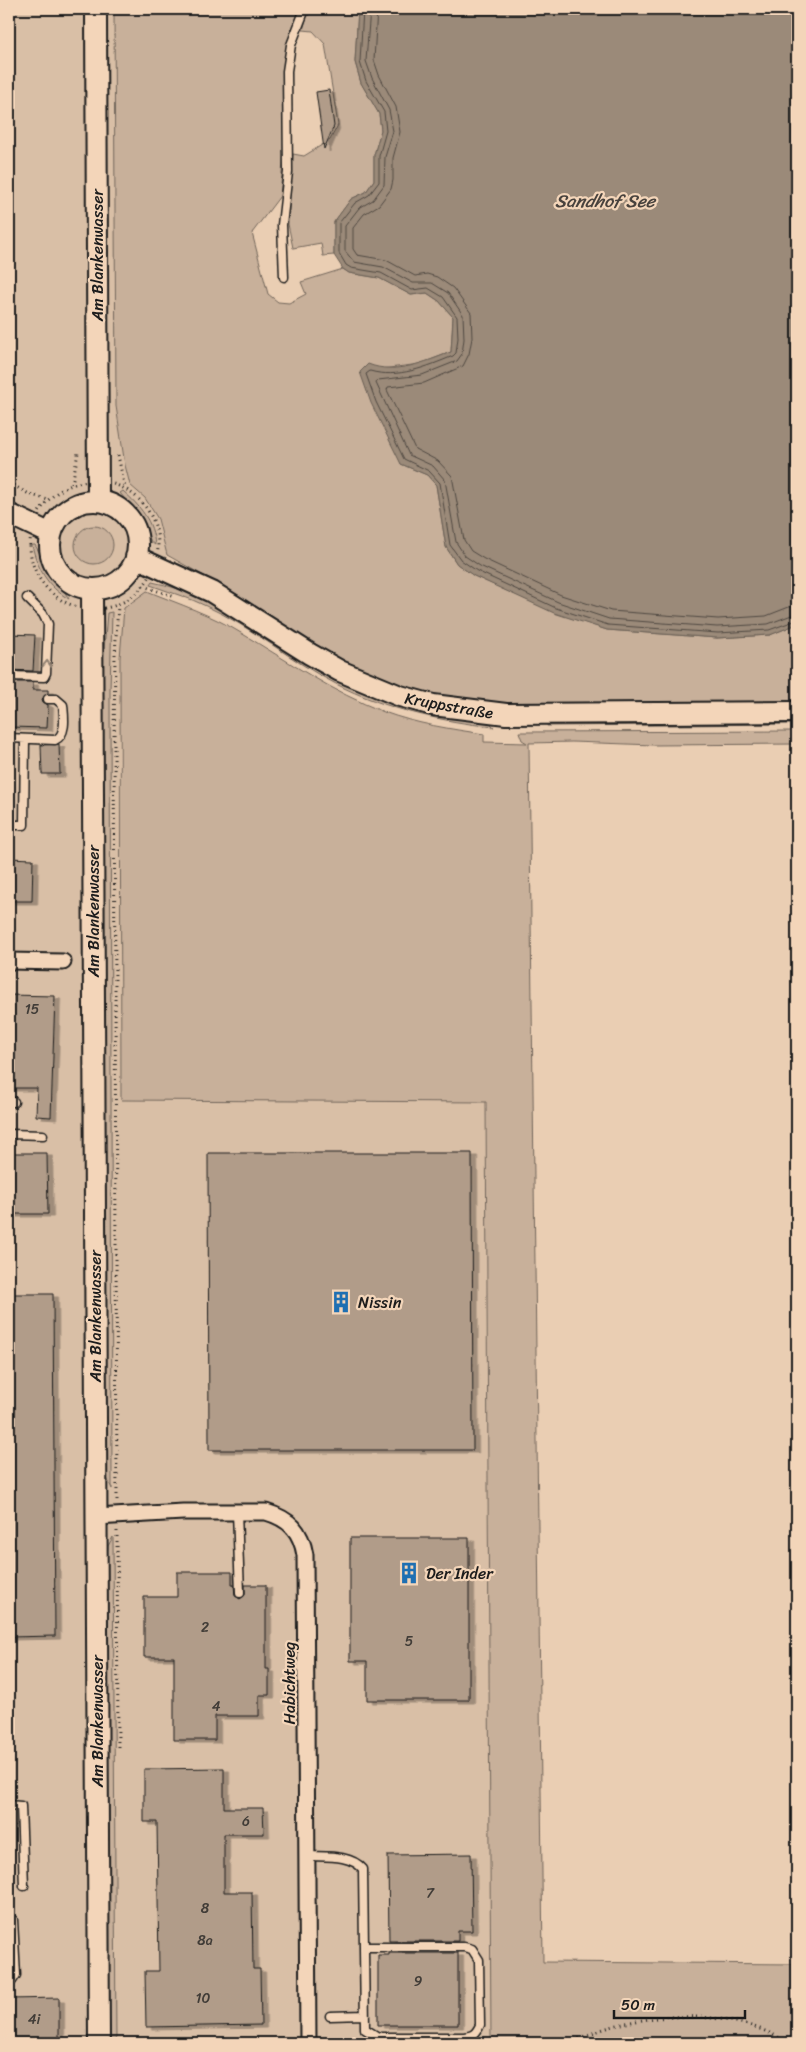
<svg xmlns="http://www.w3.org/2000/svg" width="806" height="2052" font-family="Sriracha,sans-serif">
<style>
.built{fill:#d9bfa6}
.green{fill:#c8b09a;stroke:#72665b}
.water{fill:#9b8a79;stroke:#685e54}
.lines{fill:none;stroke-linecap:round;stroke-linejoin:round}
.shore{stroke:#4f4841;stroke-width:1}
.building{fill:#b19c89;stroke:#1c1c1c;filter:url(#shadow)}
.lane-casing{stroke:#1c1c1c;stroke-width:11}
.street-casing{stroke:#1c1c1c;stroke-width:19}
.secondary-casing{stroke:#1c1c1c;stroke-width:24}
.path{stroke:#1c1c1c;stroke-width:3;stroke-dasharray:1 4;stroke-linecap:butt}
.lane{stroke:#f3d5b9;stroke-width:8}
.street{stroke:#f3d5b9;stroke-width:15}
.secondary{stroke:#f3d5b9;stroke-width:20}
.oneway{stroke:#928272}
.labels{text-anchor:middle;stroke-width:4.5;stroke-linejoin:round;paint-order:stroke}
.number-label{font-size:14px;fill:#413c37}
.street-label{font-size:16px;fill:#1c1c1c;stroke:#f3d5b9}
.poi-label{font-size:16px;fill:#1c1c1c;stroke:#f3d5b9;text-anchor:start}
.water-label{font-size:18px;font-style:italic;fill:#48423d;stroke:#f3d5b9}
</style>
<defs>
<filter id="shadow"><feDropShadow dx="5.5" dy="3" stdDeviation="0" flood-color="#0004"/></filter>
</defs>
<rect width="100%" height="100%" fill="#eaceb3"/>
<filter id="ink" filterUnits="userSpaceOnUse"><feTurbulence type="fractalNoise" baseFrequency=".02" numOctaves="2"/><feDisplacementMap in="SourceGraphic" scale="10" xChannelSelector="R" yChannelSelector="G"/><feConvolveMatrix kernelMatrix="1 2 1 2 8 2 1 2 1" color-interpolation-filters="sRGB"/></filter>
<g filter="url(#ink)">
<!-- built -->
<path class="built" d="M9 9H114L116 406 125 465 130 485 145 498 158 519 167 555 148 591 193 609 240 632 301 671 335 691 385 713 437 727 484 734 119 737 121 1100 486 1102 491 2043H9Z"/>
<!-- green -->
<path class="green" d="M114 9H301L288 47 283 80 284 150 280 196 252 233 268 294 278 302 289 303 306 294 301 282 343 269 349 273 379 278 411 295 427 293 439 301 453 317 451 352 420 364 381 369 401 464 427 475 436 485 446 547 457 564 474 576 554 612 607 630 717 638 770 635 797 624V703L504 705 445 698 394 684 351 665 306 639 238 595 167 555 158 519 145 498 130 485 125 465 116 406Z
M309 9H358L355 62 361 83 379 114 381 130 374 155V180L366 192 351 199 334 222V255L323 256 321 243 293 248 288 224 293 154 304 156 330 140 338 125 325 44 313 31 303 30Z
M123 491C140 506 153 521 155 545L151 542 142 520 120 493Z
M75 545a19 19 0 1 1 38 0a19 19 0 1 1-38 0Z
M32 545H35C41 554 44 565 50 574 56 583 64 589 69 599 47 587 37 567 32 545Z
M152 582C219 594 281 653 342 683 390 707 437 713 489 722L494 727C439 721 385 709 336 684 291 661 252 627 206 606 190 598 172 593 156 587L150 585Z
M147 591C179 604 212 615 241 633 288 661 332 692 384 712 416 724 451 729 484 734V742L527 743 522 740 519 732 797 731V744L654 745 572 742 529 743 543 1962 797 1964V2043H491L486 1102 121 1100 120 658 124 608Z
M112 612 110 690 112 1489 107 1478 105 1465 102 768 103 662 107 613Z
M797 720V724L547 726 548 723Z
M113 1537 116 2043H107L106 1566 108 1546Z"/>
<!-- water -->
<path class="water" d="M358 9H797V624L770 635 717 638 607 630 554 613 474 576 457 564 446 547 436 485 427 475 401 464 371 403 360 372 368 364C395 375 425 362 451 352L453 317 439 301 427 293 411 295 379 278 349 273 343 269 334 255V222L351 199 366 192 374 180V155L381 130 379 114 361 83 355 62Z"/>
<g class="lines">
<!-- shore -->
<path class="shore" d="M363 9 360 62 366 81 384 112 386 131 379 156V182L369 195 355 203 339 223V253L346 265 351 268 381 273 412 290 428 288 443 297 457 317 458 338 456 353 453 356C427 367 397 379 370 371L366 374 376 402 404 459 429 471 440 483 450 545 461 560 477 571 556 608 608 625 718 633 769 630 797 620
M370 9 366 61 372 78 389 110 393 131 385 157 384 185 373 200 359 208 345 226V251L354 262 383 267 413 283H432L448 293 463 315 464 339 462 354 457 361 422 375 378 380 376 383 409 455 433 466 445 480 456 542 465 556 480 566 558 602 609 619 717 627 768 624 797 613
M377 9 374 60 379 75 396 107 400 132 393 158V180L391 189 379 205 364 214 353 228V249L357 255 386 260 415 276 427 274 437 277 453 288 471 313 472 338 469 354 463 366 424 383 388 387 387 390 415 449 438 461 452 476 464 540 471 551 484 559 561 595 611 611 718 619 766 616 789 607 797 606"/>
</g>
<!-- building -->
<path class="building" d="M329 90 334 126 324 149 316 92Z
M9 634 35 635 33 671 9 670Z
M9 682H33V690H48V693L42 699 43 702 48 705 47 728 9 727Z
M59 744 60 774H42L41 745Z
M9 858 33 859 32 901H9Z
M9 995 55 996 51 1117 36 1116 37 1088H9Z
M9 1153H47L48 1214H9Z
M208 1153H472L473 1450H209Z
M9 1294H53L55 1636 9 1637Z
M350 1538H469V1700H367V1661H350Z
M177 1572H232V1585H234L235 1596 240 1599 245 1595V1585H266V1669H269V1695H259V1716H215V1740H174V1657H144V1597H177Z
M224 1768V1808H263L264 1834H224V1892H252L253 1969H260L261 2025 146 2027 145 1971H159L157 1822H144V1769Z
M471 1854 472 1931H458V1941H389L388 1855Z
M389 1953H458V2025H378V1955H389Z
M59 1998V2043H19V2040H9V1999Z"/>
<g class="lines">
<!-- lane casing -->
<g class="lane-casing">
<path id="lane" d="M284 277 282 225 288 172 287 71 291 45 305 9
M9 676 44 677 46 673 48 624 43 614 27 598
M9 738 55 740C67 735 64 716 63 705L56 699H48
M9 825H24L25 739
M9 1102H14
M9 1134 43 1135
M237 1512 240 1593
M9 1805 21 1806 24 1886
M307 1856C326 1857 350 1854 363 1869L365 2029 378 2037H464C473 2036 476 2034 480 2025L479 1960 472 1949 464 1947H364
M9 1919 13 1920 16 1975 12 1981H9
M330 2016 364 2015"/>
</g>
<!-- street casing -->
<g class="street-casing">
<path id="street" d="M9 961 63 962
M96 1517 183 1512H266C290 1519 301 1531 305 1555L308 2043"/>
</g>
<!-- secondary casing -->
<g class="secondary-casing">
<path id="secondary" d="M96 9 98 501
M50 545a44 44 0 1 1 88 0a44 44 0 1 1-88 0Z
M9 514 51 534
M136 557 212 592 310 654 340 671 400 696 433 705 506 714 797 712
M92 589 99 2043"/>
</g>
<!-- path -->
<path class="path" d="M118 455 125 489
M30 545a64 64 0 1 1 128 0a64 64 0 1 1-128 0Z
M9 483 29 494 48 500
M72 484 78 453
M143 586 175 597
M117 1500 114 739 115 655 118 605
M117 1531 118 1750
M570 2043C630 2011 730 2005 788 2043"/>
<!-- lane -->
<use href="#lane" class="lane"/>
<!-- street -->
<use href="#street" class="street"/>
<!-- secondary -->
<use href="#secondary" class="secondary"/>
</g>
<!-- one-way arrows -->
<defs><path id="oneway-chevron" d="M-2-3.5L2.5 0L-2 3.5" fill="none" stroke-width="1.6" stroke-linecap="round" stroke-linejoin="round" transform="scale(1.25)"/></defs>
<use class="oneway" href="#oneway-chevron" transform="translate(47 664) rotate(-88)"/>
</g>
<!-- icons -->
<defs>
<g id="building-bare" transform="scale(1.725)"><path d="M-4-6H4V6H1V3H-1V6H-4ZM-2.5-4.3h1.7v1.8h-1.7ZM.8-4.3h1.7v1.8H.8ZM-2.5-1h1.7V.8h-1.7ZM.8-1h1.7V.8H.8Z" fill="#1f6fb2" stroke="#f3d5b9" stroke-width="2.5" paint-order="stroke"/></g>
</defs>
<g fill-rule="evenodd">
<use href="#building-bare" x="341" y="1302"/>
<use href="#building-bare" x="409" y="1573"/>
</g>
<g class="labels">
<!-- number labels -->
<g class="number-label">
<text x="32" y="1014">15</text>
<text x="205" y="1632">2</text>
<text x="409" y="1646">5</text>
<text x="216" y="1711">4</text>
<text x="246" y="1826">6</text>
<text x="430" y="1898">7</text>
<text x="205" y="1913">8</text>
<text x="205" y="1945">8a</text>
<text x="418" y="1986">9</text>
<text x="203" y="2003">10</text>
<text x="34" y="2024">4i</text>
</g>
<!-- street labels -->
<g class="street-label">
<text transform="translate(97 255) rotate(-90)" y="6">Am Blankenwasser</text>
<text transform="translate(449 705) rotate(10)" y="6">Kruppstraße</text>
<text transform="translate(93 911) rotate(-90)" y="6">Am Blankenwasser</text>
<text transform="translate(95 1316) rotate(-90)" y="6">Am Blankenwasser</text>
<text transform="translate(289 1683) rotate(-90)" y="6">Habichtweg</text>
<text transform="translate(97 1721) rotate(-90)" y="6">Am Blankenwasser</text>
</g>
<!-- poi labels -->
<g class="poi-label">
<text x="358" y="1308">Nissin</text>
<text x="426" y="1579">Der Inder</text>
</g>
<!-- water labels -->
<g class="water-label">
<text x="605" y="207">Sandhof See</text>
</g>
</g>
<!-- margin -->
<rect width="806" height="2052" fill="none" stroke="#f3d5b9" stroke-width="30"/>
<rect x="15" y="15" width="776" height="2022" fill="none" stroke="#1c1c1c" stroke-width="2" filter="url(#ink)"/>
<!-- scale -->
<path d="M614 2010v8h131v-8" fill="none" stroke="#1c1c1c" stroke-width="2.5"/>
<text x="621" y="2010" font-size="15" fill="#1c1c1c" stroke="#f3d5b9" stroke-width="4" paint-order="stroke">50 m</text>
</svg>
